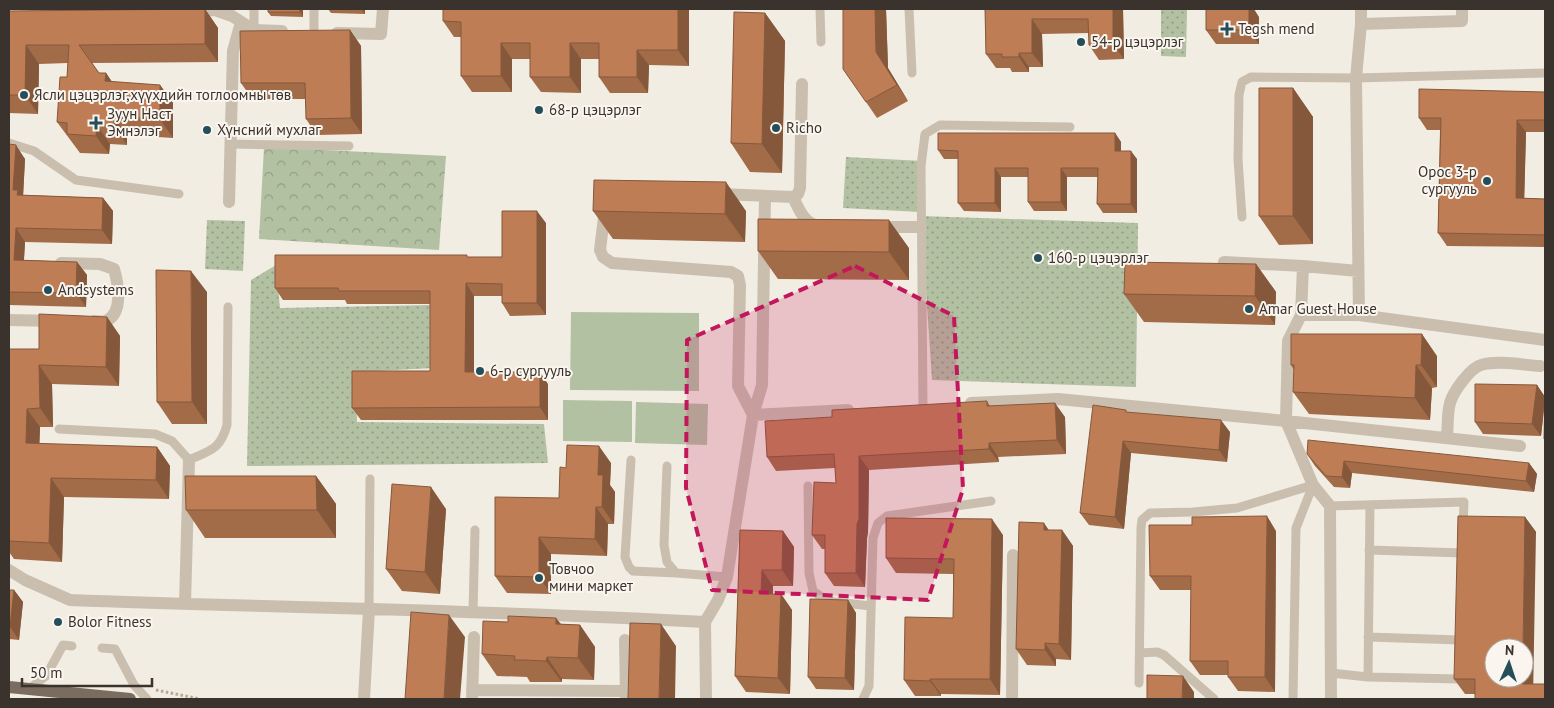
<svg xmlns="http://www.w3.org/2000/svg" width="1554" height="708" font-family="'PT Sans',sans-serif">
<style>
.grass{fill:url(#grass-dots)}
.forest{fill:url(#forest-crowns)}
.garden{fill:#b3c1a3}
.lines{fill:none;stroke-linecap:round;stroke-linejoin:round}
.path{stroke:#b6a999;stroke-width:3;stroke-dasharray:2.5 2.5;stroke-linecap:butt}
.lane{stroke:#cabfaf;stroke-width:9}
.street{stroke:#cabfaf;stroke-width:12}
.primary{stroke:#7a6c5f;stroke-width:12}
.wall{fill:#a36c49}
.shaded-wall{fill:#85583c}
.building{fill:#be7d55;stroke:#85583c}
.marked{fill:#c2185b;fill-opacity:0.2;stroke:#c2185b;stroke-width:4;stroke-dasharray:10 6;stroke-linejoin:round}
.poi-dot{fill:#244e59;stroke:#faf6ef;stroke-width:2}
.labels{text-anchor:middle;stroke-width:4;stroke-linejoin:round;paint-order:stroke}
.poi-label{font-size:15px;fill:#3a322c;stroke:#faf6ef;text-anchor:start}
</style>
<defs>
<pattern id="grass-dots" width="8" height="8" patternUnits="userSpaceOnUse" patternTransform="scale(1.25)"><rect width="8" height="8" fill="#b3c1a3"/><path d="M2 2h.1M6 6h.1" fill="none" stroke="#939d85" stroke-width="1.8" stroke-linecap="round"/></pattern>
<pattern id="forest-crowns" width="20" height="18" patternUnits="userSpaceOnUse" patternTransform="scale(1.25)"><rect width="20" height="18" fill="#b3c1a3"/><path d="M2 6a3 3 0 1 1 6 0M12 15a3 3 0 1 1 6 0" fill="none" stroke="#939d85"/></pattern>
</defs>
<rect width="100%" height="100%" fill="#f2ede2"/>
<!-- grass -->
<path class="grass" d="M1161 9H1187L1186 57 1161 56Z
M846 157 923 161 920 212 843 208Z
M921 216 1138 223 1136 387 932 380Z
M207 220 245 221 243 271 205 269Z
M276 265 280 308 432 305 435 368 355 372 357 422 544 424 548 463 247 466 251 280Z"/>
<!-- forest -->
<path class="forest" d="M264 147 446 156 439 250 259 239Z"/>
<!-- garden -->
<path class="garden" d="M571 312 699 313V391L570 390Z
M563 400 632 401V442L563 441Z
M636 402 708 404 707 445 635 443Z"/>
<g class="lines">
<!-- path -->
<path class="path" d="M156 690 200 699"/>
<!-- lane -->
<path class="lane" d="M254 9V30
M314 9V32
M820 9 821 42
M909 9 912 73
M9 143 34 151 76 180 179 194
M230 144 349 146
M1242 217 1238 159 1239 95 1242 82 1251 77 1356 78 1545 73
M923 406 921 166 925 134 940 125 1070 127
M59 429 155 434 172 441 189 460C211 450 220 450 227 425L228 307
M631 460 625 557 629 567 633 571 676 573
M667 466 664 545 667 562 676 573 727 577
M808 486 809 573 813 591 827 601 871 606
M1330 506 1464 502 1463 527
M1369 550 1463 553
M369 609 370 479
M473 612 475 530
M1368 637 1460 640
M102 648 115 649 134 685 147 699
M1141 653 1157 652 1164 655 1214 699
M1331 673 1368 677 1459 679V672
M1368 677 1370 506
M1139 683 1141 528 1142 520 1150 513 1193 512 1237 508 1313 485
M29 689 46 676 63 645 72 646
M863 699 869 686 873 538 878 523 887 516 991 501
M1293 699 1296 528 1313 485"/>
<!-- street -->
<path class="street" d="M79 9 132 10
M1361 9V24L1356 78 1359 315 1545 340
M190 12 215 10 232 16 254 30 282 31
M1361 24 1462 21V9
M337 33 381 34 383 9
M719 194 793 197 798 194 800 188 802 84
M793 197C799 209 804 224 819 226
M229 202 233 51 241 22
M605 209 600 250 603 257 612 263 731 272 738 276 740 285 738 386 753 415
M877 227H921
M1224 262 1303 266 1358 271
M61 263 100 264 114 269C118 283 124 313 106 321 103 322 97 321 94 321
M1301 315 1303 266
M9 320 56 321
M971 403 1058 399 1286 421 1288 341 1301 315H1359
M753 415 848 410
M1447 438C1448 427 1447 414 1450 403 1453 392 1470 368 1481 365 1499 360 1522 365 1540 366
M9 570 25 580 70 600C282 608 494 610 705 622
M185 604 189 460
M625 640 626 697
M472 690 626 691
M364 699 369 609
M472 699 474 637
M706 699 705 622 718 600 727 577 753 415 762 385 765 196
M1012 699 1013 555
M1331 699 1330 506 1313 485 1286 421 1520 446"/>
<!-- primary -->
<path class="primary" d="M9 687 130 699"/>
</g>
<!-- wall -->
<path class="wall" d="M205 9 218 28V62L92 63 99 73H106L112 82 160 85 173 103V138L127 135V145L110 144 109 154 80 153 57 122 67 77 68 63 39 64 38 114 9 113V11Z
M268 9H303V17L271 16 268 12Z
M328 9H365V14L331 13Z
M689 9V66L649 65 648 93H610L599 77V59H581V93L541 92 530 77V59H512V92H472L461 76V37H454L443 21Z
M843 9H886L888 68 908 101 877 118 866 102Z
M985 9H1123L1124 59 1099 60 1089 45V33L1042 34 1043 67H1029V72H1012L1010 68H996L986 54Z
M765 13 785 41 782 173 750 172 731 143Z
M1259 17V44H1216L1206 30Z
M350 30 361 46 362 134 317 135 306 119V99H252L241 83Z
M1293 88 1313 117V244L1279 245 1259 216Z
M1545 92V132H1526L1524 198 1545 199V247L1447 246 1438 233 1440 130H1427L1419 118Z
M1115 133 1121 142V151L1137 159V213H1103L1097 204 1098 177H1067V211H1034L1028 202V177H1001V212L964 211 958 203V159H944L938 150Z
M9 144 25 159 23 195 103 198 113 211 112 244 25 242 24 260 77 262 87 275 86 307 9 305Z
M593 211H746L745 242 613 239Z
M546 223V315L510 316 502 303V296H474V372L548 384V420H361L352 408 430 371V304H347L345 300H283L275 288 469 257H502Z
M909 248V280L778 279 758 251Z
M1256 264 1276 292 1275 325 1144 322 1124 294Z
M207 292V424H172L157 402Z
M107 317 120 336 119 386 52 384 53 427H40L39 444 157 447 170 466 169 499 64 497 62 562 14 559 9 552V349H39Z
M1437 356V387L1432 388 1430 420 1309 414 1293 392 1294 370 1291 365Z
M1537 385 1545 397V388V440L1544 439 1545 402 1541 436 1483 434 1475 422Z
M987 401 990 406 1065 417 1066 454 998 457 999 462 869 470 868 532 867 538 865 587 834 586 825 573V549H822L812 535 836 483 835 468 776 471 767 457 832 417Z
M1127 412 1230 432 1227 462 1131 453 1124 529 1089 525 1080 513Z
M1307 454 1529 463 1537 474 1534 492 1352 473 1350 488 1334 487 1315 466Z
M611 463 610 485 615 492 614 524H608L607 556 551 554V594L507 593 495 576 559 498 566 468Z
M316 476 336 504V538H205L186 510Z
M446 509 440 594 402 591 386 569Z
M1525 517 1536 532 1475 694H1465L1454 679Z
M740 530 783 531 794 547 793 586H773V594H781L792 610 790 694 746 692 735 676Z
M1049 530H1062L1073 546 1071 660 1056 659V666L1027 665 1016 649Z
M1276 531 1275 692 1238 691 1228 677V675H1200L1190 661 1191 590H1160L1150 576Z
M1003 535 1000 695 941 694V696H915L904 680 953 618V574L896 573 886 558Z
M9 590H14L23 602 19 640 9 639Z
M848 600 856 613 854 690 816 689 808 677Z
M556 618 561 624 580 625 595 647 594 680 562 679V682H530L527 677 497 676 482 654 508 622Z"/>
<!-- shaded-wall -->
<path class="shaded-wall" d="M205 9 218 28V62L205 44Z
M300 9H303V17L300 12Z
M361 9H365V14Z
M678 9H689V66L678 50Z
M875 9H886L888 68 908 101 897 85 876 52Z
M1113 9H1123L1124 59 1113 44Z
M1247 9H1254L1259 17V44L1249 30Z
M765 13 785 41 782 173 762 144Z
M1032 19 1042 34 1043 67 1032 53Z
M350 30 361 46 362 134 351 118Z
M501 43 512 59V92L501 76Z
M570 43 581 59V93L570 77Z
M26 45 39 64 38 114 25 95Z
M637 50 649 65 648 93 637 77Z
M1019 53 1029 67V72L1019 57Z
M106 73 119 92 105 81Z
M160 85 173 103V138L160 119Z
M1293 88 1313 117V244L1293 216Z
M114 117 127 135V145L114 126Z
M1517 120 1526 132 1524 210 1516 198Z
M97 125 110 144 109 154 96 136Z
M1115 133 1121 142V159L1115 151Z
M16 145 25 159 23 198 27 209 13 190Z
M1131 151 1137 159V213L1131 204Z
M995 168 1001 177V212L995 203Z
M1061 168 1067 177V211L1061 202Z
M726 182 746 211 745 242 725 214Z
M103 198 113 211 112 244 102 230Z
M537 211 546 223V315L537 303Z
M889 220 909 248V280L889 252Z
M16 228 25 242 23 274 14 260Z
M77 262 87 275 86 307 76 293Z
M1256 264 1276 292 1275 325 1255 296Z
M191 271 207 292V424L192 402Z
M466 283 474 296V384L465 372Z
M107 317 120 336 119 386 106 367Z
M1422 334 1437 356V387L1421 365Z
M39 365 52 384 53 427 40 408Z
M1416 365 1432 388 1430 420 1415 398Z
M540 372 548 384V420L540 407Z
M1537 385 1545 397 1541 436 1532 424Z
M1055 403 1065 417 1066 454 1057 440Z
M27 409 40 427 39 462 26 443Z
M1221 420 1230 432 1227 462 1219 450Z
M1123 441 1131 453 1124 529 1115 517Z
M989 443 998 457 999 462 989 449Z
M599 446 611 463 610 485 615 492 614 524 602 507 598 475Z
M157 447 170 466 169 499 156 480Z
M859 456 869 470 868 532 867 538 865 587 856 573Z
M1344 461 1352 473 1350 488 1342 477Z
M1529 463 1537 474 1534 492 1526 481Z
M316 476 336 504V538L317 510Z
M51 478 64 497 62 562 49 543Z
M431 487 446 509 440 594 425 572Z
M596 507 608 524 607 556 595 539Z
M1267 516 1276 531 1275 692 1265 677Z
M1525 517 1536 532 1533 699 1522 684 1523 678H1524V648H1523Z
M992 519 1003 535 1000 695 990 679Z
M1044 523 1055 539 1044 530Z
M1062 530 1073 546 1071 660 1059 644Z
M783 531 794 547 793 586 782 570Z
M539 537 551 554V594L539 577Z
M762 570 773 586 772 610 761 594Z
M14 590 23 602 19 640 10 627Z
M781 594 792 610 790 694 778 678Z
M848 600 856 613 854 690 845 678Z
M449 615 465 637 460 699H444Z
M556 618 572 640 556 624Z
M661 624 676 646 675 699H659Z
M580 625 595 647 594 680 578 658Z
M1045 643 1056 659V666L1045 650Z
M547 657 562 679V682L546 661Z
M1183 676 1194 692V699H1182Z
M930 679 941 694V696L930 681Z"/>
<!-- building -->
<path class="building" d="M205 9V44L79 45 99 73H106L105 81 160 85V119L114 117V126L97 125 96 136 67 134V123L57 122 60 77H67L69 45H26L25 95H9V11Z
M268 9H300V12H268Z
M443 9H678V50H637V77H599V43H570V77H530V43H501V76H461V22L443 21Z
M843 9H875L876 52 897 85 866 102 843 69Z
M985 9H1113V44L1089 45 1088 19H1032V53H1019V57H1002V54H986Z
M1206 9H1249V30H1206Z
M734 12 765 13 762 144 731 143Z
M350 30 351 118 306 119 305 83H241L240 31Z
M1259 88H1293V216H1259Z
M1419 89 1545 92V120H1517L1516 198 1545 199V235L1438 233 1441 118H1419Z
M938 133H1115V151H1131V204H1097L1098 168H1061V202H1028V168H995V203H958V151L938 150Z
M9 144 16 145 13 190H18L17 195 103 198 102 230 16 228 14 260 77 262 76 293 9 292Z
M594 180 726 182 725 214 593 211Z
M502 211H537V303H502V284L466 283 465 372H540V407L352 408V371H430V291H339L338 288H275V255H467V257H502Z
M758 219 889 220V252L758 251Z
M1125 262 1256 264 1255 296 1124 294Z
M156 270 191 271 192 402H157Z
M39 314 107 317 106 367 39 365 40 408 27 409 26 443 157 447 156 480 51 478 49 543 9 541V349H39Z
M1291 334H1422L1421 365H1416L1415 398 1293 392 1294 365H1291Z
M1475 384 1537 385 1532 424 1475 422Z
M1545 388V439H1544Z
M987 401V406L1055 403 1057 440 989 443V449L859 456V519L857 524 856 573H825V535H812L814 482 836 483 834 454 767 457 765 421 832 417V410Z
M1093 405 1126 410V412L1221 420 1219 450 1123 441 1115 517 1080 513Z
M1308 440 1529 463 1526 481 1344 461 1342 477 1326 476 1307 454Z
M567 445 599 446 598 475H603L602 507H596L595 539 539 537V577L495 576V497L559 498 560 467 566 468Z
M185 476H316L317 510H186Z
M392 484 431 487 425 572 386 569Z
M1267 516 1265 677H1228V661H1190L1191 576H1150L1149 525H1192V517Z
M1458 516 1525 517 1523 648H1494V678H1523L1522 684H1545V699H1475V679H1454Z
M886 518 992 519 990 679H930V681L904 680 905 617 953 618 954 559 886 558Z
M1019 522 1044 523V530H1062L1059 644 1045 643V650L1016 649Z
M740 530 783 531 782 570H762L761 594H781L778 678 735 676Z
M9 590H14L10 627H9Z
M810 599 848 600 845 678 808 677Z
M411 612 449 615 444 699H405Z
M508 616 556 618V624L580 625 578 658 547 657 546 661 524 660H514L515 656 482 654 483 621 508 622Z
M630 623 661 624 659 699H628Z
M1147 675 1183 676 1182 699H1147Z"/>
<!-- marked area -->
<path class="marked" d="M855 266 954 316 963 489 928 600 712 590 686 488 687 340Z"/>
<!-- markers -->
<g class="poi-dot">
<path d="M1224.5 21.5h5v5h5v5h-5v5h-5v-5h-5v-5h5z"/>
<circle cx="1081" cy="42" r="5"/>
<circle cx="24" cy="95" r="5"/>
<circle cx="539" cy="110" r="5"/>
<path d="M93.5 115.5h5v5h5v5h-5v5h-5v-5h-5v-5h5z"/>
<circle cx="776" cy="128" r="5"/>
<circle cx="207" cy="130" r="5"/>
<circle cx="1487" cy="181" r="5"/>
<circle cx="1038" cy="258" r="5"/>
<circle cx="48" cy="290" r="5"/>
<circle cx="1249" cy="309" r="5"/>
<circle cx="480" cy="371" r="5"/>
<circle cx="539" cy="578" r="5"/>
<circle cx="58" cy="622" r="5"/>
</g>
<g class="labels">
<!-- poi labels -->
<g class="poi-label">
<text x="1238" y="34">Tegsh mend</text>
<text x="1091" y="47">54-р цэцэрлэг</text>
<text x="34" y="100">Ясли цэцэрлэг,хүүхдийн тоглоомны төв</text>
<text x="549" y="115">68-р цэцэрлэг</text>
<text x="107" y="119">Зуун Наст<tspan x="107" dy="17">Эмнэлэг</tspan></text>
<text x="786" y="133">Richo</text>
<text x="217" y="135">Хүнсний мухлаг</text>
<text x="1477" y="177" text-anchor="end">Орос 3-р<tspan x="1477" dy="17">сургууль</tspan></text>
<text x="1048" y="263">160-р цэцэрлэг</text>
<text x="58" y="295">Andsystems</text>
<text x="1259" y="314">Amar Guest House</text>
<text x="490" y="376">6-р сургууль</text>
<text x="549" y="574">Товчоо<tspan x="549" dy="17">мини маркет</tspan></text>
<text x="68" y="627">Bolor Fitness</text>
</g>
</g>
<!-- border -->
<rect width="1554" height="708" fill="none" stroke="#3a322c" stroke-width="20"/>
<!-- north arrow -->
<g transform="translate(1509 663) rotate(3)"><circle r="24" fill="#faf6ef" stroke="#ada8a1"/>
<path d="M0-4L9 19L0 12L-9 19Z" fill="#244e59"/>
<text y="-8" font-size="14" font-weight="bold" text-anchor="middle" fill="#3a322c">N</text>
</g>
<!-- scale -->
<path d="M22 678v8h130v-8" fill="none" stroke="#3a322c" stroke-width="2.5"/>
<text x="30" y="678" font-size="15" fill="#3a322c" stroke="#faf6ef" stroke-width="4" paint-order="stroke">50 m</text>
</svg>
